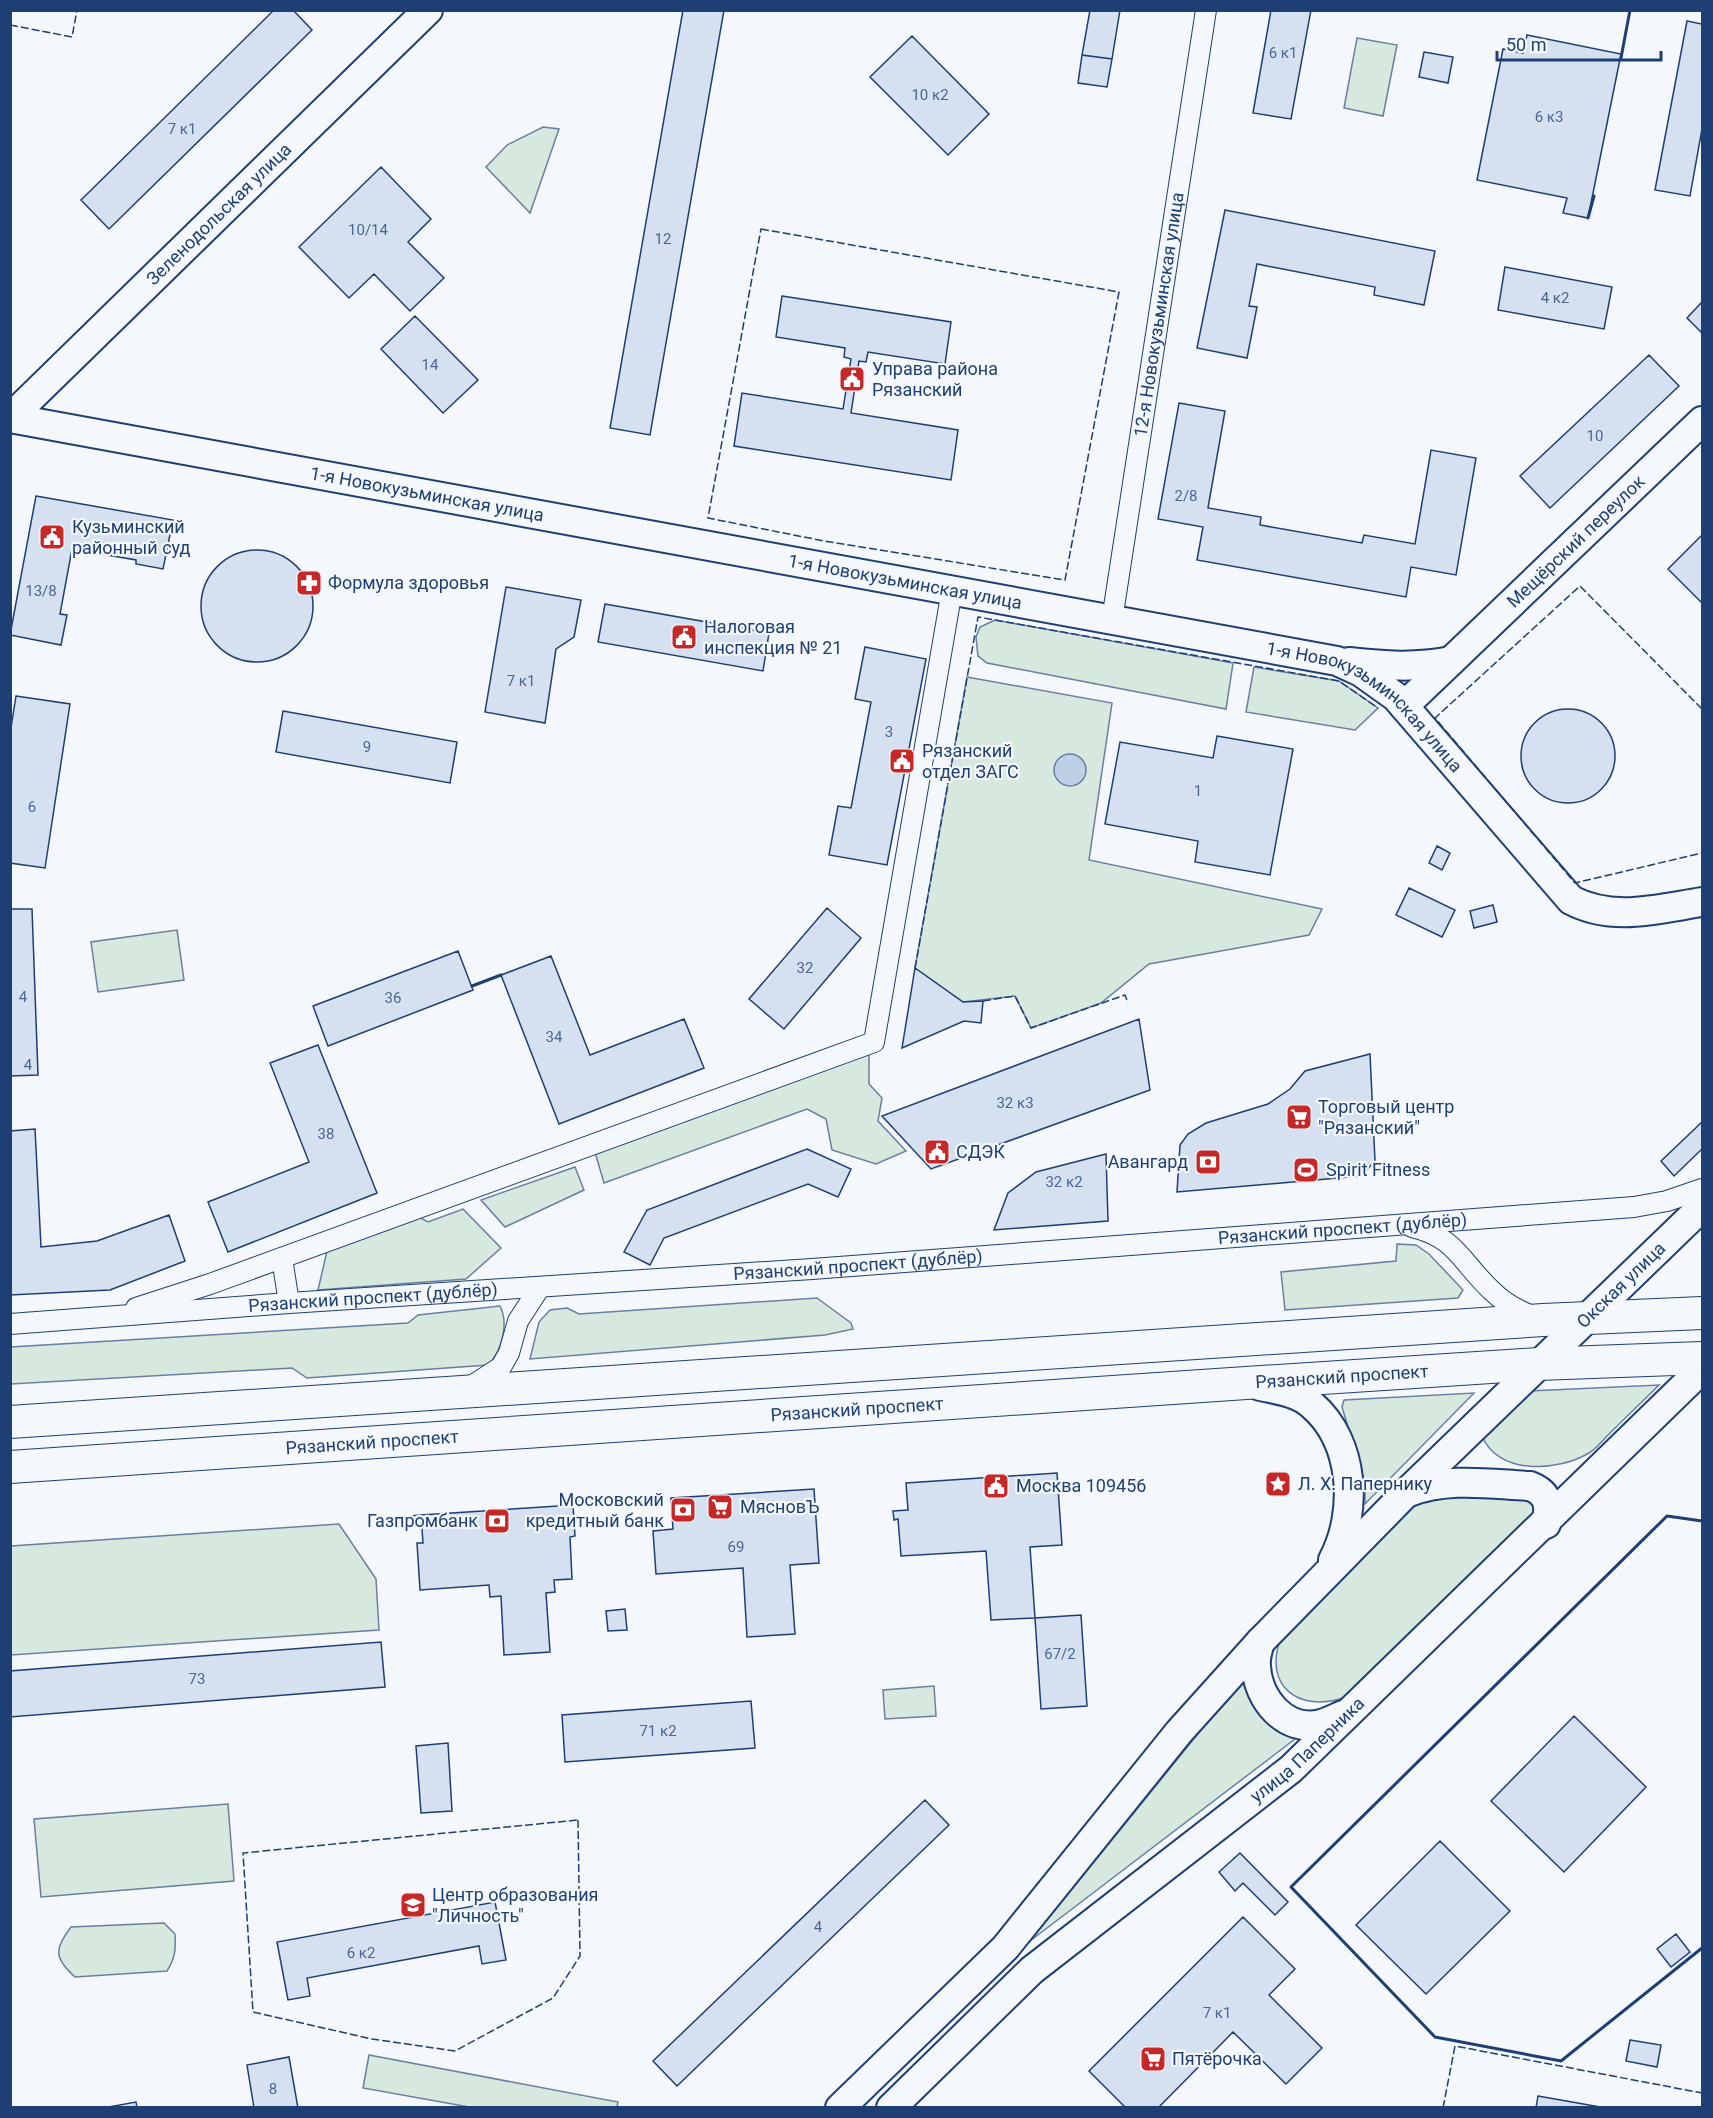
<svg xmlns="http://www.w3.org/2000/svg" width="1713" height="2118" font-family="Roboto,sans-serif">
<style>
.green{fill:#d7e8df;stroke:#687fa3;stroke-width:1.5}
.water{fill:#bed0e5;stroke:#687fa3;stroke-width:1.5}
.building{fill:#d5e0f0;stroke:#1d3f73;stroke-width:1.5}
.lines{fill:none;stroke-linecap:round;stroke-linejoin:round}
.street-casing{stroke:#1d3f73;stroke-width:22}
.secondary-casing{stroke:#1d3f73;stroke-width:32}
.primary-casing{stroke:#1d3f73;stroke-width:34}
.street{stroke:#f4f7fb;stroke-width:20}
.secondary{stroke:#f4f7fb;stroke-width:28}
.primary{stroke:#f4f7fb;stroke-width:32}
.fence{stroke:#1d3f73;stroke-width:1.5;stroke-dasharray:8 3;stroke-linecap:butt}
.wall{stroke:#1d3f73;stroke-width:3}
.labels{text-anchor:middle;stroke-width:4.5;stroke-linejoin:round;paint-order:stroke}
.number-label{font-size:15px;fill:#4b6792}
.street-label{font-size:18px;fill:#1d3f73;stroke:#f4f7fb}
.poi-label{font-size:18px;fill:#1d3f73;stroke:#f4f7fb;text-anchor:start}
</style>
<rect width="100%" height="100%" fill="#f4f7fb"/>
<!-- green -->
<path class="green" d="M1357 38 1397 45 1383 116 1344 108Z
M543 127 559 129 530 213 486 167 507 145Z
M995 620 1233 663 1226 709 987 663 978 656 976 637 980 627Z
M1254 667 1339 681 1378 708 1355 730 1246 712Z
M967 677 1112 703 1089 860 1322 909 1309 935 1149 964 1101 1003 1031 1028 1015 996 963 1002 915 968Z
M177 930 184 980 98 992 91 942Z
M869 1049V1084L882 1098 878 1121 906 1151 876 1164 832 1150 826 1119 807 1109 604 1183 595 1152Z
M575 1167 584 1190 505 1227 481 1200Z
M463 1209 501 1248 466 1279 318 1290 327 1251 413 1214 428 1222Z
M1397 1244 1416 1245 1429 1254 1463 1290 1458 1298 1285 1310 1281 1272 1396 1261Z
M817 1298 851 1323 853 1329 825 1335 530 1359 539 1322 550 1310 567 1308 579 1314Z
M500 1306C509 1323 502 1351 488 1365L307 1378 292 1368 11 1384V1347L408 1323 418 1315Z
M1659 1385C1642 1402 1625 1418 1609 1434 1603 1440 1596 1449 1589 1453 1557 1472 1498 1475 1482 1436L1529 1391Z
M1474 1393 1365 1504V1483L1342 1407 1344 1400Z
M1458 1491 1537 1501 1534 1512 1343 1698C1299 1712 1264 1687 1280 1640L1420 1496Z
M339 1524 376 1579 379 1630 11 1655V1546Z
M1244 1677 1299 1736 1030 1941Z
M934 1686 936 1716 885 1719 883 1690Z
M228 1804 234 1881 41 1897 34 1819Z
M164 1923 175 1934C176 1950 175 1958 167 1971L75 1977C54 1958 54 1949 71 1927Z
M369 2055 618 2102 617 2107H469L363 2088Z"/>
<!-- water -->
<path class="water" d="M1054 770a16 16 0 1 1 32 0a16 16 0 1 1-32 0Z"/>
<!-- building -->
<path class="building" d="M274 10H293L312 30 109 229 81 200Z
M683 10H724L650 435 610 428Z
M1090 10H1120L1112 59 1082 55Z
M1271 10H1311L1291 119 1253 113Z
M1687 21 1702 24V129L1690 196 1655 190Z
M1527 35 1621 54 1588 218 1563 213 1567 198 1477 180 1503 49 1523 53Z
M912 36 989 114 948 155 870 77Z
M1424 52 1453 57 1448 83 1419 77Z
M1082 55 1112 59 1107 87 1078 83Z
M381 167 431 219 408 242 444 278 410 311 374 274 349 298 299 247Z
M1225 210 1435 251 1424 305 1374 295 1375 287 1257 264 1249 306 1257 307 1247 358 1197 348Z
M1505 267 1612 287 1604 329 1498 310Z
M782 296 951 322 945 364 868 352 866 362 859 361 851 413 958 430 951 480 734 446 742 393 843 409 851 359 844 357 845 348 776 337Z
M1702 302V333L1687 318Z
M415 316 478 380 443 413 381 349Z
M1649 355 1679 386 1550 508 1520 476Z
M1179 403 1225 411 1208 508 1261 517 1260 525 1362 543 1364 535 1415 544 1431 450 1476 458 1456 575 1411 567 1406 597 1197 560 1203 527 1158 519Z
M36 496 173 520 163 569 136 564V560L72 549 60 614 67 615 61 645 10 635Z
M1701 536 1702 537V603L1668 569Z
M201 606a56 56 0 1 1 112 0a56 56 0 1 1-112 0Z
M506 587 581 600 574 637 556 649 545 723 485 712Z
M605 604 769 633 763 671 598 642Z
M865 647 926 659 887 865 829 855 838 806 851 808 871 702 855 699Z
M16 696 70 704 45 868 10 863V734Z
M1521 756a47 47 0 1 1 94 0a47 47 0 1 1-94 0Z
M283 711 457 742 450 783 276 752Z
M1217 736 1293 749 1270 875 1195 862 1198 841 1105 824 1120 742 1213 758Z
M1437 846 1450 853 1442 870 1429 863Z
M1409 888 1455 910 1442 937 1396 915Z
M1493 905 1497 922 1474 928 1470 911Z
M827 908 861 938 784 1029 749 999Z
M10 909H32L38 1075 10 1076Z
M458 951 473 990 328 1046 313 1006Z
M551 956 590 1055 684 1019 704 1068 559 1124 501 975Z
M915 968 963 1002 983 1001 981 1023 964 1021 902 1048Z
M1139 1019 1150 1090 931 1169 882 1116Z
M318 1045 377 1193 228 1252 208 1202 309 1162 270 1063Z
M1370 1054 1375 1161 1361 1176 1177 1192 1180 1145 1188 1134 1206 1123 1268 1104 1290 1089 1305 1071Z
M1702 1122V1149L1674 1176 1661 1161Z
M35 1129 41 1247 97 1241 169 1215 185 1261 110 1290 10 1295V1131Z
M807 1149 851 1169 838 1197 808 1184 664 1238 650 1265 624 1252 647 1210Z
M1106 1154 1108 1221 994 1230 1008 1193 1036 1172Z
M1057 1473 1062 1545 1030 1547 1035 1618 991 1620 986 1551 901 1556 898 1519 894 1520 893 1511 908 1510 906 1483Z
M814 1489 819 1563 790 1565 795 1634 747 1637 743 1568 656 1574 653 1531 673 1529 671 1498Z
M573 1505 575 1536 570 1537 572 1579 554 1580 555 1592 546 1593 550 1652 504 1655 501 1596 490 1597 489 1585 420 1590 417 1543H423L421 1515Z
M421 1515 422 1524 411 1525 410 1516Z
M625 1609 627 1630 608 1631 606 1611Z
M1081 1615 1087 1706 1041 1709 1035 1618Z
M381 1642 385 1687 10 1717V1671Z
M751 1701 755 1748 565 1762 562 1715Z
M1574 1716 1646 1787 1564 1872 1491 1801Z
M448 1743 452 1811 421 1813 416 1746Z
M925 1800 949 1825 677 2086 653 2061Z
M1440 1841 1510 1911 1426 1994 1356 1925Z
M1240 1853 1288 1902 1275 1915 1243 1883 1235 1891 1219 1872Z
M495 1902 506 1960 482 1964 479 1946 307 1978 310 1996 288 2000 277 1942Z
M1243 1917 1295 1969 1269 1995 1322 2048 1286 2084 1233 2032 1158 2108H1126L1089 2071Z
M1676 1934 1690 1952 1671 1967 1657 1949Z
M1630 2040 1661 2045 1657 2067 1626 2061Z
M289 2057 298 2108H254L247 2065Z
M1538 2096 1606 2108H1536Z
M136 2102 137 2108H103Z"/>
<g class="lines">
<!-- street casing -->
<g class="street-casing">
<g id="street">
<path id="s1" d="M1112 620 1206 10"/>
<path d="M1412 1227C1456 1237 1461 1262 1491 1290 1504 1303 1518 1311 1535 1317"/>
<path d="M282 1258 289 1303"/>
<path d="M136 1308 210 1284 874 1042 952 590"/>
<path id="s2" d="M10 1324 289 1303 812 1269 1634 1207 1667 1201 1702 1189"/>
<path d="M470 1387 501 1367 509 1353 518 1321 540 1287"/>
</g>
</g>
<!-- secondary casing -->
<g class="secondary-casing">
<g id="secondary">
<path id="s3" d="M10 418 1337 661 1361 672 1396 697 1571 900C1613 922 1657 909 1702 902"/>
<path id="s4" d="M10 418 428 10"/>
<path d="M1349 662C1384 666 1416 668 1451 661"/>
<path id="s5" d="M1404 706 1702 421"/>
<path d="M1260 1386C1278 1390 1298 1392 1312 1405 1355 1442 1358 1513 1333 1560"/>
<path d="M1409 1492C1448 1477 1489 1484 1530 1486 1548 1493 1551 1505 1546 1524"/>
<path d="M1260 1642C1258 1649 1255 1658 1256 1666 1258 1699 1285 1733 1321 1724 1328 1722 1336 1718 1343 1715"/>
<path id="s6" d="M840 2108 1005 1948 1179 1732 1260 1642 1407 1492 1702 1207"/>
<path id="s7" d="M891 2108 1032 1970 1291 1769 1702 1369"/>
</g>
</g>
<!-- primary casing -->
<g class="primary-casing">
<g id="primary">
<path d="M10 1422 1543 1320 1702 1313"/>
<path id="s8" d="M10 1467 1246 1383 1538 1364 1702 1358"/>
</g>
</g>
<!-- street -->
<use href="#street" class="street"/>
<!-- secondary -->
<use href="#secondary" class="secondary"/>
<!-- primary -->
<use href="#primary" class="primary"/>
<!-- fence -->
<path class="fence" d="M10 25 72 37 77 10
M761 229 1119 292 1065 580 824 541 708 518Z
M1702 709 1580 586 1435 718 1575 883 1702 853
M915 968 978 617 1339 681 1378 708
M983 1001 1015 996 1031 1028 1125 995 1128 1003
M578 1820 580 1956 553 1998 455 2051 372 2039 253 2012 243 1853Z
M1443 2108 1455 2046 1702 2093"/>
<!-- wall -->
<path class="wall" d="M1621 58 1630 10
M1588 218 1594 196
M472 986 501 975
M1702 1521 1667 1516 1291 1887 1435 2037 1561 2061 1702 1948"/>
</g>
<!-- icons -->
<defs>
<g id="civic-square" transform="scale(1.35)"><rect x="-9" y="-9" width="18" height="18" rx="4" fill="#c62828" stroke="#f4f7fb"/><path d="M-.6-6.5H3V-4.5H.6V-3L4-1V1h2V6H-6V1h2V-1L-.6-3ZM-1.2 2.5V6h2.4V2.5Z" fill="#fff"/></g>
<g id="pharmacy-square" transform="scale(1.35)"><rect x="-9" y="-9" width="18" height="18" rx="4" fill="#c62828" stroke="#f4f7fb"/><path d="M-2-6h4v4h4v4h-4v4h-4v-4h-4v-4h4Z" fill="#fff"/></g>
<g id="supermarket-square" transform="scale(1.35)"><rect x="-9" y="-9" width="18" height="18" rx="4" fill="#c62828" stroke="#f4f7fb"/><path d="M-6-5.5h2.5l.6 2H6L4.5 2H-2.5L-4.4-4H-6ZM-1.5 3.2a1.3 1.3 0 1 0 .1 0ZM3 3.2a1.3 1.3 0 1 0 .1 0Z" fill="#fff"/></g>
<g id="bank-square" transform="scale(1.35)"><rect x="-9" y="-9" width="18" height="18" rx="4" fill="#c62828" stroke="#f4f7fb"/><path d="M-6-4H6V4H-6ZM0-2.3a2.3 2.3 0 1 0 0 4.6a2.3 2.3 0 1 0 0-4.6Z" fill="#fff"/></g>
<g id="stadium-square" transform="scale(1.35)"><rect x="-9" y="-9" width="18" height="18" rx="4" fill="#c62828" stroke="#f4f7fb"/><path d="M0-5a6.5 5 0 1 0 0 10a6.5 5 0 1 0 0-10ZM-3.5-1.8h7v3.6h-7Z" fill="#fff"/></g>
<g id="sight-square" transform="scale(1.35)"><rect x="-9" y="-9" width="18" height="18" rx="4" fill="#c62828" stroke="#f4f7fb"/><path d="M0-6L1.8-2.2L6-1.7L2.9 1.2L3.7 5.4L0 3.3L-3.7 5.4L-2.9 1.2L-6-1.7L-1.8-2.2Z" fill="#fff"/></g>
<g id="school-square" transform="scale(1.35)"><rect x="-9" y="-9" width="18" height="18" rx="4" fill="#c62828" stroke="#f4f7fb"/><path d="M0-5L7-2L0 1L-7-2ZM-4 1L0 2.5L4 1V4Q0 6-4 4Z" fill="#fff"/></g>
</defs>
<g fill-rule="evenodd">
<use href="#civic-square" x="852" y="379"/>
<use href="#civic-square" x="52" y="537"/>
<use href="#pharmacy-square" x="309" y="583"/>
<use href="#civic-square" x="684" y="637"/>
<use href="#civic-square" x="902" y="761"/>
<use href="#supermarket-square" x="1299" y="1117"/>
<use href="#civic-square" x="937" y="1152"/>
<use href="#bank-square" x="1208" y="1162"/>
<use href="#stadium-square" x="1306" y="1170"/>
<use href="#sight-square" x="1278" y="1484"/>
<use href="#civic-square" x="996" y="1486"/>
<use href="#supermarket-square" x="720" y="1507"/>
<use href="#bank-square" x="683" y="1510"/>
<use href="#bank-square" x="497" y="1521"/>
<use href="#school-square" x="413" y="1905"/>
<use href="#supermarket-square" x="1153" y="2059"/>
</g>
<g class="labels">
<!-- number labels -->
<g class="number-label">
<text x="1283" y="58">6 к1</text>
<text x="930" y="100">10 к2</text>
<text x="1549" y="122">6 к3</text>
<text x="182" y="134">7 к1</text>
<text x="368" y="235">10/14</text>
<text x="663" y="244">12</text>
<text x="1555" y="303">4 к2</text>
<text x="430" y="370">14</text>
<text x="1595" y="441">10</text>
<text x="1186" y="501">2/8</text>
<text x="41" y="596">13/8</text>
<text x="521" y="686">7 к1</text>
<text x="889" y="737">3</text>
<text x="367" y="752">9</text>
<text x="1198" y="796">1</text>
<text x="32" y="812">6</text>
<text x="805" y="973">32</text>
<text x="23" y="1002">4</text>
<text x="393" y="1003">36</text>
<text x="554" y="1042">34</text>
<text x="28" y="1070">4</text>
<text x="1015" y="1108">32 к3</text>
<text x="326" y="1139">38</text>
<text x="1064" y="1187">32 к2</text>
<text x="736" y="1552">69</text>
<text x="1060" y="1659">67/2</text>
<text x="197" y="1684">73</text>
<text x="658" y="1736">71 к2</text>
<text x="818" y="1932">4</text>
<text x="361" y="1958">6 к2</text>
<text x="1217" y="2018">7 к1</text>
<text x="273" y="2094">8</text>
</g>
<!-- street labels -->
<g class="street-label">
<text dy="6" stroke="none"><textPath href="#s4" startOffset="292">Зеленодольская улица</textPath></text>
<text dy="6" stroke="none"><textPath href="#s1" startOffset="309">12-я Новокузьминская улица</textPath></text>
<text dy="6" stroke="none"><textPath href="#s3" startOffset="424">1-я Новокузьминская улица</textPath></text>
<text dy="6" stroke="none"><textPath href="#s5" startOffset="238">Мещёрский переулок</textPath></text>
<text dy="6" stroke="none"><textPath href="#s3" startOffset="910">1-я Новокузьминская улица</textPath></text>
<text dy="6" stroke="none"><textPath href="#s3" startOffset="1396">1-я Новокузьминская улица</textPath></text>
<text dy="6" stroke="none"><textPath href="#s2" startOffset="1336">Рязанский проспект (дублёр)</textPath></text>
<text dy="6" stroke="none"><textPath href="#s2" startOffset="850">Рязанский проспект (дублёр)</textPath></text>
<text dy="6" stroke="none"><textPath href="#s6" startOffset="1136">Окская улица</textPath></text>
<text dy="6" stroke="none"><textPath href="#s2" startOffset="364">Рязанский проспект (дублёр)</textPath></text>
<text dy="6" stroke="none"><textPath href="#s8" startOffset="1335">Рязанский проспект</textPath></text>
<text dy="6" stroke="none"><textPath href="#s8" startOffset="849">Рязанский проспект</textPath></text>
<text dy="6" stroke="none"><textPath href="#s8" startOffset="363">Рязанский проспект</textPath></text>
<text dy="6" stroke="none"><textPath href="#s7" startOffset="550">улица Паперника</textPath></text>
</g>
<!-- poi labels -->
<g class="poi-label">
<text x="872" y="375">Управа района<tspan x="872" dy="21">Рязанский</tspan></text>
<text x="72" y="533">Кузьминский<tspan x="72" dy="21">районный суд</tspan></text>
<text x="328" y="589">Формула здоровья</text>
<text x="704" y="633">Налоговая<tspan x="704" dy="21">инспекция № 21</tspan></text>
<text x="922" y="757">Рязанский<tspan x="922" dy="21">отдел ЗАГС</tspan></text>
<text x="1318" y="1113">Торговый центр<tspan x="1318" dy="21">"Рязанский"</tspan></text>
<text x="956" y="1158">СДЭК</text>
<text x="1188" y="1168" text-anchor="end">Авангард</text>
<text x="1326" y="1176">Spirit Fitness</text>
<text x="1298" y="1490">Л. Х. Папернику</text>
<text x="1016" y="1492">Москва 109456</text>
<text x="664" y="1506" text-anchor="end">Московский<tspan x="664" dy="21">кредитный банк</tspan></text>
<text x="740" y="1513">МясновЪ</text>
<text x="478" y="1527" text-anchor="end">Газпромбанк</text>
<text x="432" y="1901">Центр образования<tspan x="432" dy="21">"Личность"</tspan></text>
<text x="1172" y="2065">Пятёрочка</text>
</g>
</g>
<!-- border -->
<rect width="1713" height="2118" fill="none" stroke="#1d3f73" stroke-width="24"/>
<!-- scale -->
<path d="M1497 51v9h164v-9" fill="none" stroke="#1d3f73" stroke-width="3"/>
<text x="1506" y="51" font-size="18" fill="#1d3f73" stroke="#f4f7fb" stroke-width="4.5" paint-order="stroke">50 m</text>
</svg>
